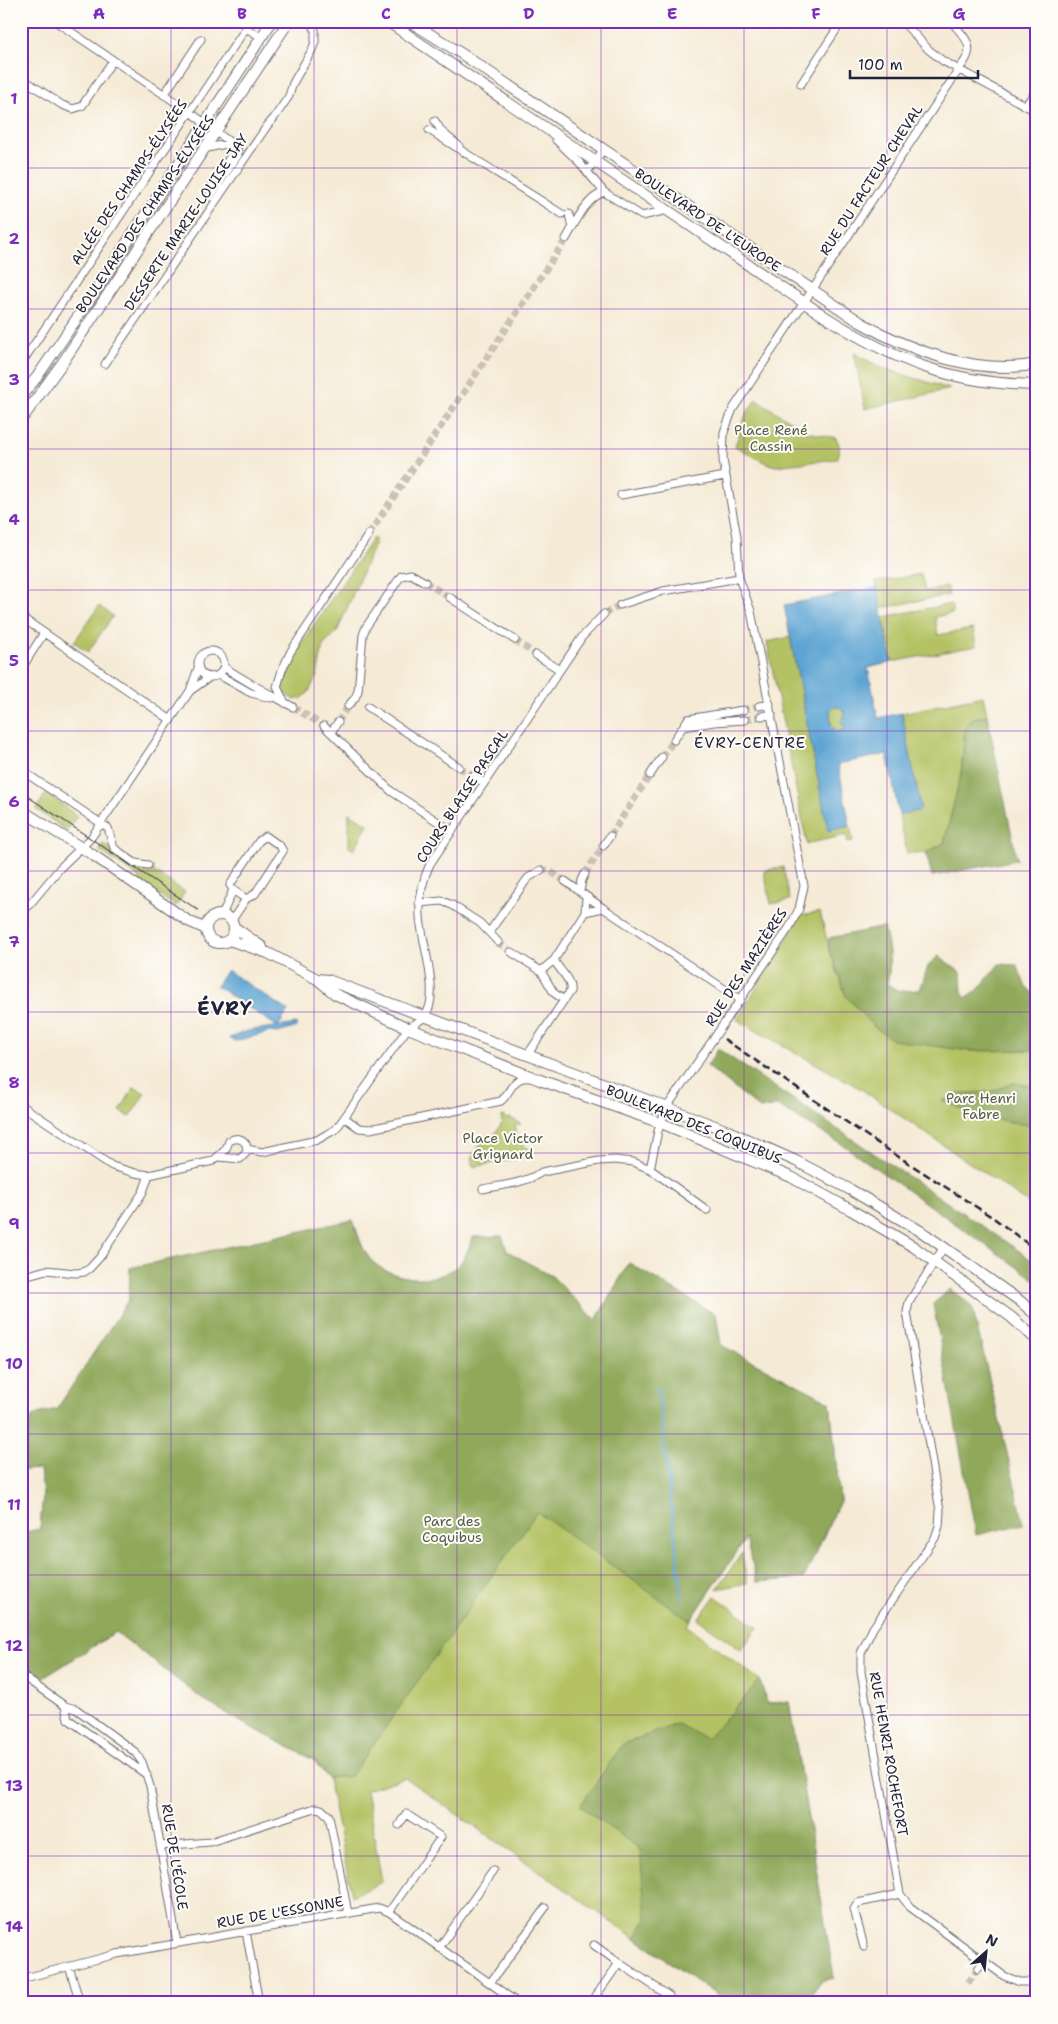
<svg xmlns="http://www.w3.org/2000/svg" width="1058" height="2024" font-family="'Shantell Sans',sans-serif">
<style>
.green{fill:#b4c264;stroke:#6b7250}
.forest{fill:#8fa85a;stroke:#58654a}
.water{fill:#5da4d3;stroke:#406387;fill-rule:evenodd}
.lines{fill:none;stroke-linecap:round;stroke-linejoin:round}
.stream{stroke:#5da4d3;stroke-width:2.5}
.minor-tunnel{stroke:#cbc2b6;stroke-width:7;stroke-dasharray:7 3.5;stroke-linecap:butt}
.minor-casing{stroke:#6c6871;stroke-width:9}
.secondary-casing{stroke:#6c6871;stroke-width:12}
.minor{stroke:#fff;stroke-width:7}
.secondary{stroke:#fff;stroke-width:10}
.tram{stroke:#22223b;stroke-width:1}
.rail{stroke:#22223b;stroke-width:2.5;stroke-dasharray:8 4;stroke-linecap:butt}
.grid{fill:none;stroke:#7b2cbf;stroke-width:1;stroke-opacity:0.55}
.labels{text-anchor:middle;stroke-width:4;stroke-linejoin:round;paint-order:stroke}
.street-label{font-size:14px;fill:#22223b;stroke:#fdfcf7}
.park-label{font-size:14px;fill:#555a49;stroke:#fdfcf7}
.neighbourhood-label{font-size:15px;letter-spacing:1px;fill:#22223b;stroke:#fdfcf7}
.district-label{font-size:19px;font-weight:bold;letter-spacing:1px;fill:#22223b;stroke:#fdfcf7}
.neatline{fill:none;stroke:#7b2cbf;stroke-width:2}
.grid-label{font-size:16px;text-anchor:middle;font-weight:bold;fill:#7b2cbf}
</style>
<rect width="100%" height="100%" fill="#fdfcf7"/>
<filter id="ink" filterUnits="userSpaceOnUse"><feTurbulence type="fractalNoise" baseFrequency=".02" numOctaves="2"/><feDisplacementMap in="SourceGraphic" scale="10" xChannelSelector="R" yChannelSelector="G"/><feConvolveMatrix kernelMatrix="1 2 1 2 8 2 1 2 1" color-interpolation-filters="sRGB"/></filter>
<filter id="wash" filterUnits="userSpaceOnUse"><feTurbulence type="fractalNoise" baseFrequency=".0096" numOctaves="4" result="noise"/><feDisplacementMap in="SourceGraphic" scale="20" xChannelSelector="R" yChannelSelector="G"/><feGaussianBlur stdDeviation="1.12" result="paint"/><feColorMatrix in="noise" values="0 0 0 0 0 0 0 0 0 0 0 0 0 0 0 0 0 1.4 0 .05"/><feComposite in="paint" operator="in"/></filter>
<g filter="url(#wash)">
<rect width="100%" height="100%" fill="#f5ead5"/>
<!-- green -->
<path class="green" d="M854 353 882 368 950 389 865 409Z
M756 399 807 432 836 438C840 445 841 451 837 459L775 466 762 461 735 446 746 414Z
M373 538 376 540 337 632 323 646 317 676 308 693 302 698 294 700 285 694C282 676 288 667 296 651Z
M921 574 925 591 947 587 949 595 881 608 876 582Z
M951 604 953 613 935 617 938 635 973 629 976 646 892 662 883 617Z
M99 606 113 616 88 652 74 642Z
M790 637 828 830 850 826 853 841 848 842 846 835 810 843 807 845 767 642Z
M983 696 987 715 971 719 965 728 961 775 944 843 926 853H907L899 815 921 810 902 713Z
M834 707H839L844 711 843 721 846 726 844 730 836 731 831 725 830 711Z
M46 793 77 816 67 831 36 809Z
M349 813 368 824 354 850 349 847Z
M103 844 138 866 147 867 185 892 176 906 143 885 135 874 99 850Z
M783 867 790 900 771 904 764 871Z
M820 912 829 948 846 996 969 1051 1037 1050V1209L861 1089 737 1020 801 916Z
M134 1087 145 1093 130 1117 120 1111Z
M504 1116 505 1119 511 1118 521 1124 515 1125 518 1142 534 1152 530 1156 473 1167 471 1159 486 1136 494 1135 502 1123 501 1117Z
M353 1220C358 1234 362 1252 373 1262 392 1280 435 1285 456 1267 465 1260 469 1248 473 1237L502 1236 507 1251 553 1277 596 1320 629 1263 716 1315 721 1345 830 1402 840 1501 804 1578 757 1582 746 1538 687 1626 760 1680 767 1703 789 1702 834 1978 821 1981 805 2003H728L405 1778 366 1790 382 1882 352 1896 328 1778 314 1760 245 1724 205 1701 116 1632 40 1680 21 1666V1646L28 1643 21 1613V1533L40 1529 43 1495 40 1469 24 1470 21 1435 34 1415 57 1409 129 1299 130 1268Z
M742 1553 747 1583 717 1589Z
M715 1596 758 1627 741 1650 698 1619Z"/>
<!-- forest -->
<path class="forest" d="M987 715 1017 860 932 876 926 853 944 843 961 775 965 728 971 719Z
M884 927C889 947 892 964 887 984L899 991 920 990 928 966 938 956 961 972 962 991 965 998 978 990 999 964 1017 965 1025 985 1033 993H1037V1050L969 1051 892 1040 872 1025 846 996 829 948V938Z
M718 1049 1015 1248 1037 1264V1281L840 1143 777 1106 760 1109 707 1066Z
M1013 1083 1037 1087V1127L980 1116 942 1101 960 1093 990 1092Z
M353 1220C358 1234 362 1252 373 1262 392 1280 435 1285 456 1267 465 1260 469 1248 473 1237L502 1236 507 1251 553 1277 596 1320 629 1263 716 1315 721 1345 830 1402 840 1501 804 1578 757 1582 746 1538 690 1621 537 1512 351 1776 328 1778 314 1760 245 1724 205 1701 116 1632 40 1680 21 1666V1646L28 1643 21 1613V1533L40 1529 43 1495 40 1469 24 1470 21 1435 34 1415 57 1409 129 1299 130 1268Z
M950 1289 972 1306 1024 1524 976 1535 933 1304Z
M760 1680 767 1703 789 1702 834 1978 821 1981 805 2003H728L635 1938 646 1920 640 1849 580 1806 623 1744 677 1724 707 1739Z"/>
<!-- water -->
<path class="water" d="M877 587 892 662 868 668 878 718 902 713 921 810 899 815 887 754 838 764 850 826 828 831 784 605ZM834 707H839L844 711V719L840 724 846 726 844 730 836 731 831 725 830 711Z
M227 970 288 1011 278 1027 216 986Z
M296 1024 297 1027 278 1033 270 1032 235 1041 229 1038C235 1037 238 1034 244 1032 258 1028 280 1027 296 1024Z"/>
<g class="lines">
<!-- stream -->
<path class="stream" d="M658 1388 682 1599"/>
</g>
</g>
<g filter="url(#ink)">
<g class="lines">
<!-- minor-tunnel -->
<path class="minor-tunnel" d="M369 534 566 239
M425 582 449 597
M604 614 620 605
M515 640 536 655
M293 707 324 726
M743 710 759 706
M745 720 761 716
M338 722 348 706
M662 757 674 740
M459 767 473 776
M610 836 650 775
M541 870H548L565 881
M585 874 603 846
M498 942 511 952
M968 1983 978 1969"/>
<!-- minor casing -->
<g class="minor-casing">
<path id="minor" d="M55 21 190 112 235 146 238 151V155L210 197
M902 21 929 50 943 61 1037 112
M21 80 26 81 62 105 73 109 82 106 113 60
M801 84 842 21
M164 95 201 39
M1025 106 1037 90
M435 121 442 132 459 146
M429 130 562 214
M556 140 579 162 604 192
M203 149 226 144 232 148 233 152 211 187 210 194
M587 172 603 150
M569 214 572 228
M566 239C576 222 585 199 604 192L642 216 668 210
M21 364 246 28 261 37
M105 364 267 126 274 118 289 96 293 83 312 50 315 42V30L311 21
M621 495 725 476
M449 597 515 640
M620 605 663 591 739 578
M21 617 171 720
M198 664a13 13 0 1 1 26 0a13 13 0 1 1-26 0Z
M536 655 560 670
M224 667C246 682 270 694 293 707
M21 669 44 633
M219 675 251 693 271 698
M190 691 210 677
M285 703 277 687 282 670 291 651 369 534
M348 706 355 698 358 691 363 635 366 627 401 576 411 574 425 582
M759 706 770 704
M368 707 459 767
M761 716 772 715
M324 726 391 791 452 831
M683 727 714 722 745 720
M331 732 338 722
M674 740 688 719 743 710
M21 770 108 828 114 848 135 863 148 865
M650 775 662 757
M473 776 484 783
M603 846 610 836
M565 881 603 908 741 1000
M233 890 246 899
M580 892 582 880 585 874
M419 903 442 901 452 905 480 923 498 942
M585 912 603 908
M21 915 60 868 91 838 190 691 198 668
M222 915 233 890 230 885 259 841 266 836 280 846 283 851 255 894 246 899 232 920
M490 931 528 878 541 870
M511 952 541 971 554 993 564 1000
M541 971 554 960 585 912 586 897
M528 1054 570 991C572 980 559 970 554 960
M21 1105 112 1166 135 1173 149 1175 213 1161 226 1149 229 1141C236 1137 242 1138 246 1144L247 1152 240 1159 219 1157
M345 1118 359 1128 370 1129 501 1101C512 1091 512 1076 530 1078
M247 1149 262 1152 317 1140 336 1129 408 1028C413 1025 420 1021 424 1017 442 997 421 941 420 916 419 897 422 881 430 864L582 637 604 614
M650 1169 658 1131 667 1107 789 928 799 909 804 886 751 611 739 578 737 537 723 460 724 432 733 409 966 59C975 43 960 33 951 21
M483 1189C504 1185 525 1183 542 1172L599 1161 615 1160 633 1162 650 1169 707 1210
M944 1247 909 1302 907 1312 940 1511 939 1526 935 1538 873 1628 861 1653V1672L900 1894 910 1907 1004 1976 1020 1982H1037
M21 1277 46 1270 76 1273 84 1272 90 1268 100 1257 143 1192 149 1175
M21 1675 65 1706 76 1709 135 1752 142 1762 150 1786 177 1943
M65 1706 68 1719 147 1775
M160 1846 210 1842 315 1808 321 1809 329 1816 348 1913
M389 1912 441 1837 406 1814 399 1825
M246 1931 259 2003
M594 1945 619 1963
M864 1947 854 1909 858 1903 900 1894
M439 1948 493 1871
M69 1966 80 2003
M978 1969 983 1962
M21 1979 117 1954 379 1908 389 1912 518 2003
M490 1983 545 1908
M591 2003 619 1963 669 1996"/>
</g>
<!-- secondary casing -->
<g class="secondary-casing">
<path id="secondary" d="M387 21 824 316C895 361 951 384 1037 385
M409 21 462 54 860 322C910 351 978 376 1037 364
M21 396 37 377 96 290 272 21
M21 420 63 362 289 21
M21 810 93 855 188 921 206 929
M206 929a14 14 0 1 1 28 0a14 14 0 1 1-28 0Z
M234 927 262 947
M229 940 268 953 317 979 335 994 408 1028 540 1080 661 1123 791 1177 851 1210 914 1247 1011 1317 1037 1340
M317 979 328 980 650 1101 728 1131 796 1161 851 1190 922 1232 1020 1301 1037 1316"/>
</g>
<!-- minor -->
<use href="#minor" class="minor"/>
<!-- secondary -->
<use href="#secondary" class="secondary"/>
<!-- tram -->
<path class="tram" d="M21 792 198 910"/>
<!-- rail -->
<path class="rail" d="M724 1039 879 1144 995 1219 1037 1251"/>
</g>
</g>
<!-- grid -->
<path class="grid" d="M171 21V2003M314 21V2003M457 21V2003M601 21V2003M744 21V2003M887 21V2003M21 168H1037M21 309H1037M21 449H1037M21 590H1037M21 731H1037M21 871H1037M21 1012H1037M21 1153H1037M21 1293H1037M21 1434H1037M21 1575H1037M21 1715H1037M21 1856H1037"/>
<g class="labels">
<!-- street labels -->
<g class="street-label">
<text transform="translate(871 180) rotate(-57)" y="5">RUE DU FACTEUR CHEVAL</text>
<text transform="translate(129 182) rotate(-56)" y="5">ALLÉE DES CHAMPS-ÉLYSÉES</text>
<text transform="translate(145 214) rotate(-56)" y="5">BOULEVARD DES CHAMPS-ÉLYSÉES</text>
<text transform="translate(708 220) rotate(34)" y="5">BOULEVARD DE L'EUROPE</text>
<text transform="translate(186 222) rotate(-56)" y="5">DESSERTE MARIE-LOUISE JAY</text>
<text transform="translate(462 796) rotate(-57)" y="5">COURS BLAISE PASCAL</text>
<text transform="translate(746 967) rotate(-57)" y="5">RUE DES MAZIÈRES</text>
<text transform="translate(694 1124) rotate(22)" y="5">BOULEVARD DES COQUIBUS</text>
<text transform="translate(889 1754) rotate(80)" y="5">RUE HENRI ROCHEFORT</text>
<text transform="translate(175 1857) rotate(81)" y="5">RUE DE L'ÉCOLE</text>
<text transform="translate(280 1912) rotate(-10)" y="5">RUE DE L'ESSONNE</text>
</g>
<!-- park labels -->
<g class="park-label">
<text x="771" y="435">Place René<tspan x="771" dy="16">Cassin</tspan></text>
<text x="981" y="1103">Parc Henri<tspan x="981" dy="16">Fabre</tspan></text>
<text x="503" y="1143">Place Victor<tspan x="503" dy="16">Grignard</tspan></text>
<text x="452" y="1526">Parc des<tspan x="452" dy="16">Coquibus</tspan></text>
</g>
<!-- neighbourhood labels -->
<g class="neighbourhood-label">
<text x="750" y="748">ÉVRY-CENTRE</text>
</g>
<!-- district labels -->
<g class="district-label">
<text x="225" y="1015">ÉVRY</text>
</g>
</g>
<!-- margin -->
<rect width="1058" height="2024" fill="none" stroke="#fdfcf7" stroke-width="55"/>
<!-- north arrow -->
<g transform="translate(986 1952) rotate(27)" stroke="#fdfcf7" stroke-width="4" paint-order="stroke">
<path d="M0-4L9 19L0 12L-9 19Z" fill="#22223b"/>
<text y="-8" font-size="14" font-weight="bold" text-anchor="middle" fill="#22223b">N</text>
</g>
<!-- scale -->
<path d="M850 70v8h128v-8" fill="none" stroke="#22223b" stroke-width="2.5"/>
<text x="858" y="70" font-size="15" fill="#22223b" stroke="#fdfcf7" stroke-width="4" paint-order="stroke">100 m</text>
<rect x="28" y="28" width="1002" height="1968" class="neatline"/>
<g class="grid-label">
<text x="99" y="19">A</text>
<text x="242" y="19">B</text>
<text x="386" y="19">C</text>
<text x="529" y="19">D</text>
<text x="672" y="19">E</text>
<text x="816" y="19">F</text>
<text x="959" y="19">G</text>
<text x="14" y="104">1</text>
<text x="14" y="244">2</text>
<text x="14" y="385">3</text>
<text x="14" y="525">4</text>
<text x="14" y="666">5</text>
<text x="14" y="807">6</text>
<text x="14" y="947">7</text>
<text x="14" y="1088">8</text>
<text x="14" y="1229">9</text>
<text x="14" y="1369">10</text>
<text x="14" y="1510">11</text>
<text x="14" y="1651">12</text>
<text x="14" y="1791">13</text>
<text x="14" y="1932">14</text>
</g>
</svg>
